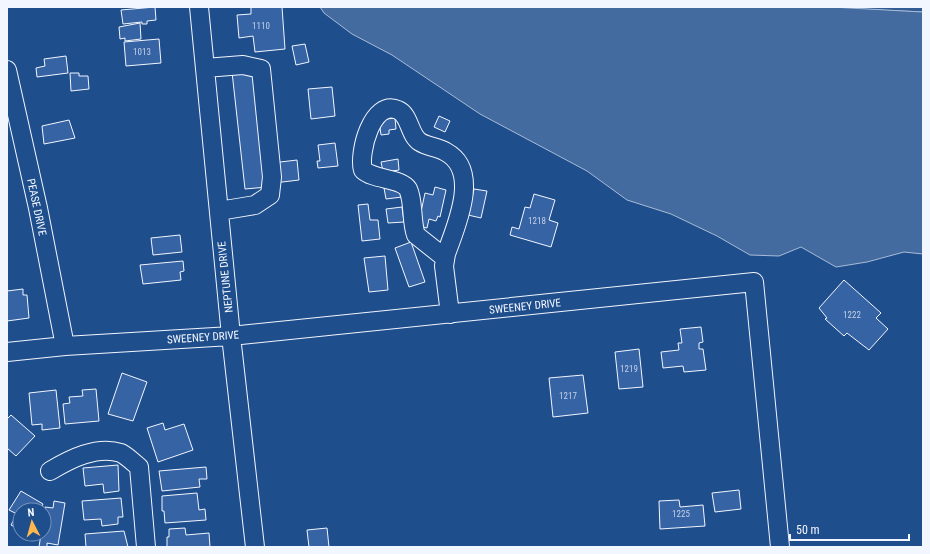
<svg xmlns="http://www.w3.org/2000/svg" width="930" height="554" font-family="'Roboto Condensed',sans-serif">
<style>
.built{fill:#305b95;stroke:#a8bbd7}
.water{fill:#446ba0;stroke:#a8bbd7}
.building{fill:#3563a3;stroke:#f2f6ff}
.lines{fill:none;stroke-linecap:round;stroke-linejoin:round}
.minor-casing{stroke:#f2f6ff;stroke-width:20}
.minor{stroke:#1f4e8c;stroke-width:18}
.labels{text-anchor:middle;stroke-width:3;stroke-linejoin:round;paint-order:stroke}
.number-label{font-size:9px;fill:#c3d1e8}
.street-label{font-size:11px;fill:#f2f6ff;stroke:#1f4e8c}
</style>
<rect width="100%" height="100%" fill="#1f4e8c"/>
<!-- built -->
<path class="built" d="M831 7H923V12L879 10Z"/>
<!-- water -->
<path class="water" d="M320 7H831L923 12V254L904 252 867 262 836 267 801 247 779 256 750 255 717 236 671 214 627 200 587 171 480 114 392 55 352 34 324 13Z"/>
<!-- building -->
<path class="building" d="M155 7 156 20 147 21V24H142V22L123 24 121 10Z
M251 7H282L285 49 255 52 253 36 239 38 237 15 251 14Z
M140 23 141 39 125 41V38L120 39 119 27Z
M159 39 161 63 126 66 124 42Z
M305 44 309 62 296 65 292 46Z
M66 56 68 73 37 77 36 68 45 66 44 59Z
M254 70 267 187 245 189 232 72Z
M70 73H79V76H88L89 89 71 91Z
M332 87 335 116 311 119 308 89Z
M439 116 450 121 445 132 434 127Z
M395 118 396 129 389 130V134L381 135 379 120Z
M69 120 75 138 44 144 42 126Z
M335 143 338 166 318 168 317 161H320L318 145Z
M398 159 399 170 392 171 393 175 384 176 381 162Z
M297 160 299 180 274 183 272 163Z
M400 185 402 197 386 199 384 188Z
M435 187 446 190 440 217 438 216 436 221 429 219 427 228 418 226 425 193 433 195Z
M474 189 487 191 481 218 468 215Z
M534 194 555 200 549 220 558 223 551 247 510 235 512 227 519 229 525 207 530 208Z
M368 204 370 220H378L380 239 362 241 358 205Z
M402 207 404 222 388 223 386 209Z
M180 235 182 252 153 255 151 238Z
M411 242 425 282 409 287 395 248Z
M385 256 388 290 369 292 364 258Z
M183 261 184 271 180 272 181 280 143 284 140 265Z
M844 280 881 313 876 318 888 329 869 350 847 333 844 336 825 319 827 318 819 308Z
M23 289V295H27L29 318 7 321V291Z
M701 327 703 342 699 343V349H703L706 370 684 372 683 366 663 368 661 352 679 350 678 343H682L680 329Z
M639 349 643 387 619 389 615 352Z
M122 373 147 382 133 421 108 414Z
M583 375 588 413 553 417 549 378Z
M96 389 99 421 65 424 63 404 70 403 69 397 83 396 82 390Z
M56 390 60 428 42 430V424L32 425 29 393Z
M11 415 35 436 16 456 7 448V419Z
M163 423 165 430 184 424 193 450 158 462 147 428Z
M118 465 119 491 104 493 103 484 85 486 83 468Z
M206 467 207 479H199L200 487 162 491 159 471Z
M739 490 741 509 715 512 712 493Z
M21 491 43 504 40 510H20V530L11 525 17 514 9 510Z
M197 493 199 510 205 509 206 520 165 523 164 511H162V496Z
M121 498 123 517H118V524L102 526 101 519 84 520 82 501Z
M679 500 680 507 703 505 705 526 660 529 659 501Z
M54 501 65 503 58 545 47 543V547H39L41 534H44L45 507 53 508Z
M185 528 186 535 209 533 210 547H167V537H169V529Z
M327 528 329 547H309L307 530Z
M124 531 128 547H86L85 534Z"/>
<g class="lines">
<!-- minor casing -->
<g class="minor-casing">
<path id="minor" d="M199 7 231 336 255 547
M205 68 243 65 261 69 272 177 270 195 255 205 219 211
M7 70 38 208 65 346
M445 258 416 235C411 222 414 201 408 189 401 178 374 180 363 170 358 154 372 98 398 110 410 115 409 135 420 142 428 147 438 147 446 152 481 171 456 226 446 254L444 266 450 314
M7 352 65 346 231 336 754 282 780 547
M50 471C70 459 97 445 121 453 127 456 134 463 139 467L146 547"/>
</g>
<!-- minor -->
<use href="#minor" class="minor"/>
</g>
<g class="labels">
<!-- number labels -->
<g class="number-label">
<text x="261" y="29">1110</text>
<text x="142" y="55">1013</text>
<text x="537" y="224">1218</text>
<text x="852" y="318">1222</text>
<text x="629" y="372">1219</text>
<text x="568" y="399">1217</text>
<text x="681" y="517">1225</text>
</g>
<!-- street labels -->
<g class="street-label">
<text transform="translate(37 207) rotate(78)" y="4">PEASE DRIVE</text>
<text transform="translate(225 277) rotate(-96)" y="4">NEPTUNE DRIVE</text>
<text transform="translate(525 306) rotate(-6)" y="4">SWEENEY DRIVE</text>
<text transform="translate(203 337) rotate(-4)" y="4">SWEENEY DRIVE</text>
</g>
</g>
<!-- border -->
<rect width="930" height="554" fill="none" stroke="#f2f6ff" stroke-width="16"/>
<!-- north arrow -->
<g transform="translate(32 522) rotate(354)"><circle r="19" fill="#1f4e8c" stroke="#7391ba"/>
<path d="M0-3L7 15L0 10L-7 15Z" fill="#ffb74d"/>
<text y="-6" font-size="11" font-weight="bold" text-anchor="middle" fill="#f2f6ff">N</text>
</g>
<!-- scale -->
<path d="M790 534v6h119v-6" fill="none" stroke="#f2f6ff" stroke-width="2"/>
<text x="796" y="534" font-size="12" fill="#f2f6ff" stroke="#1f4e8c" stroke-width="3" paint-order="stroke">50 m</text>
</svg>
